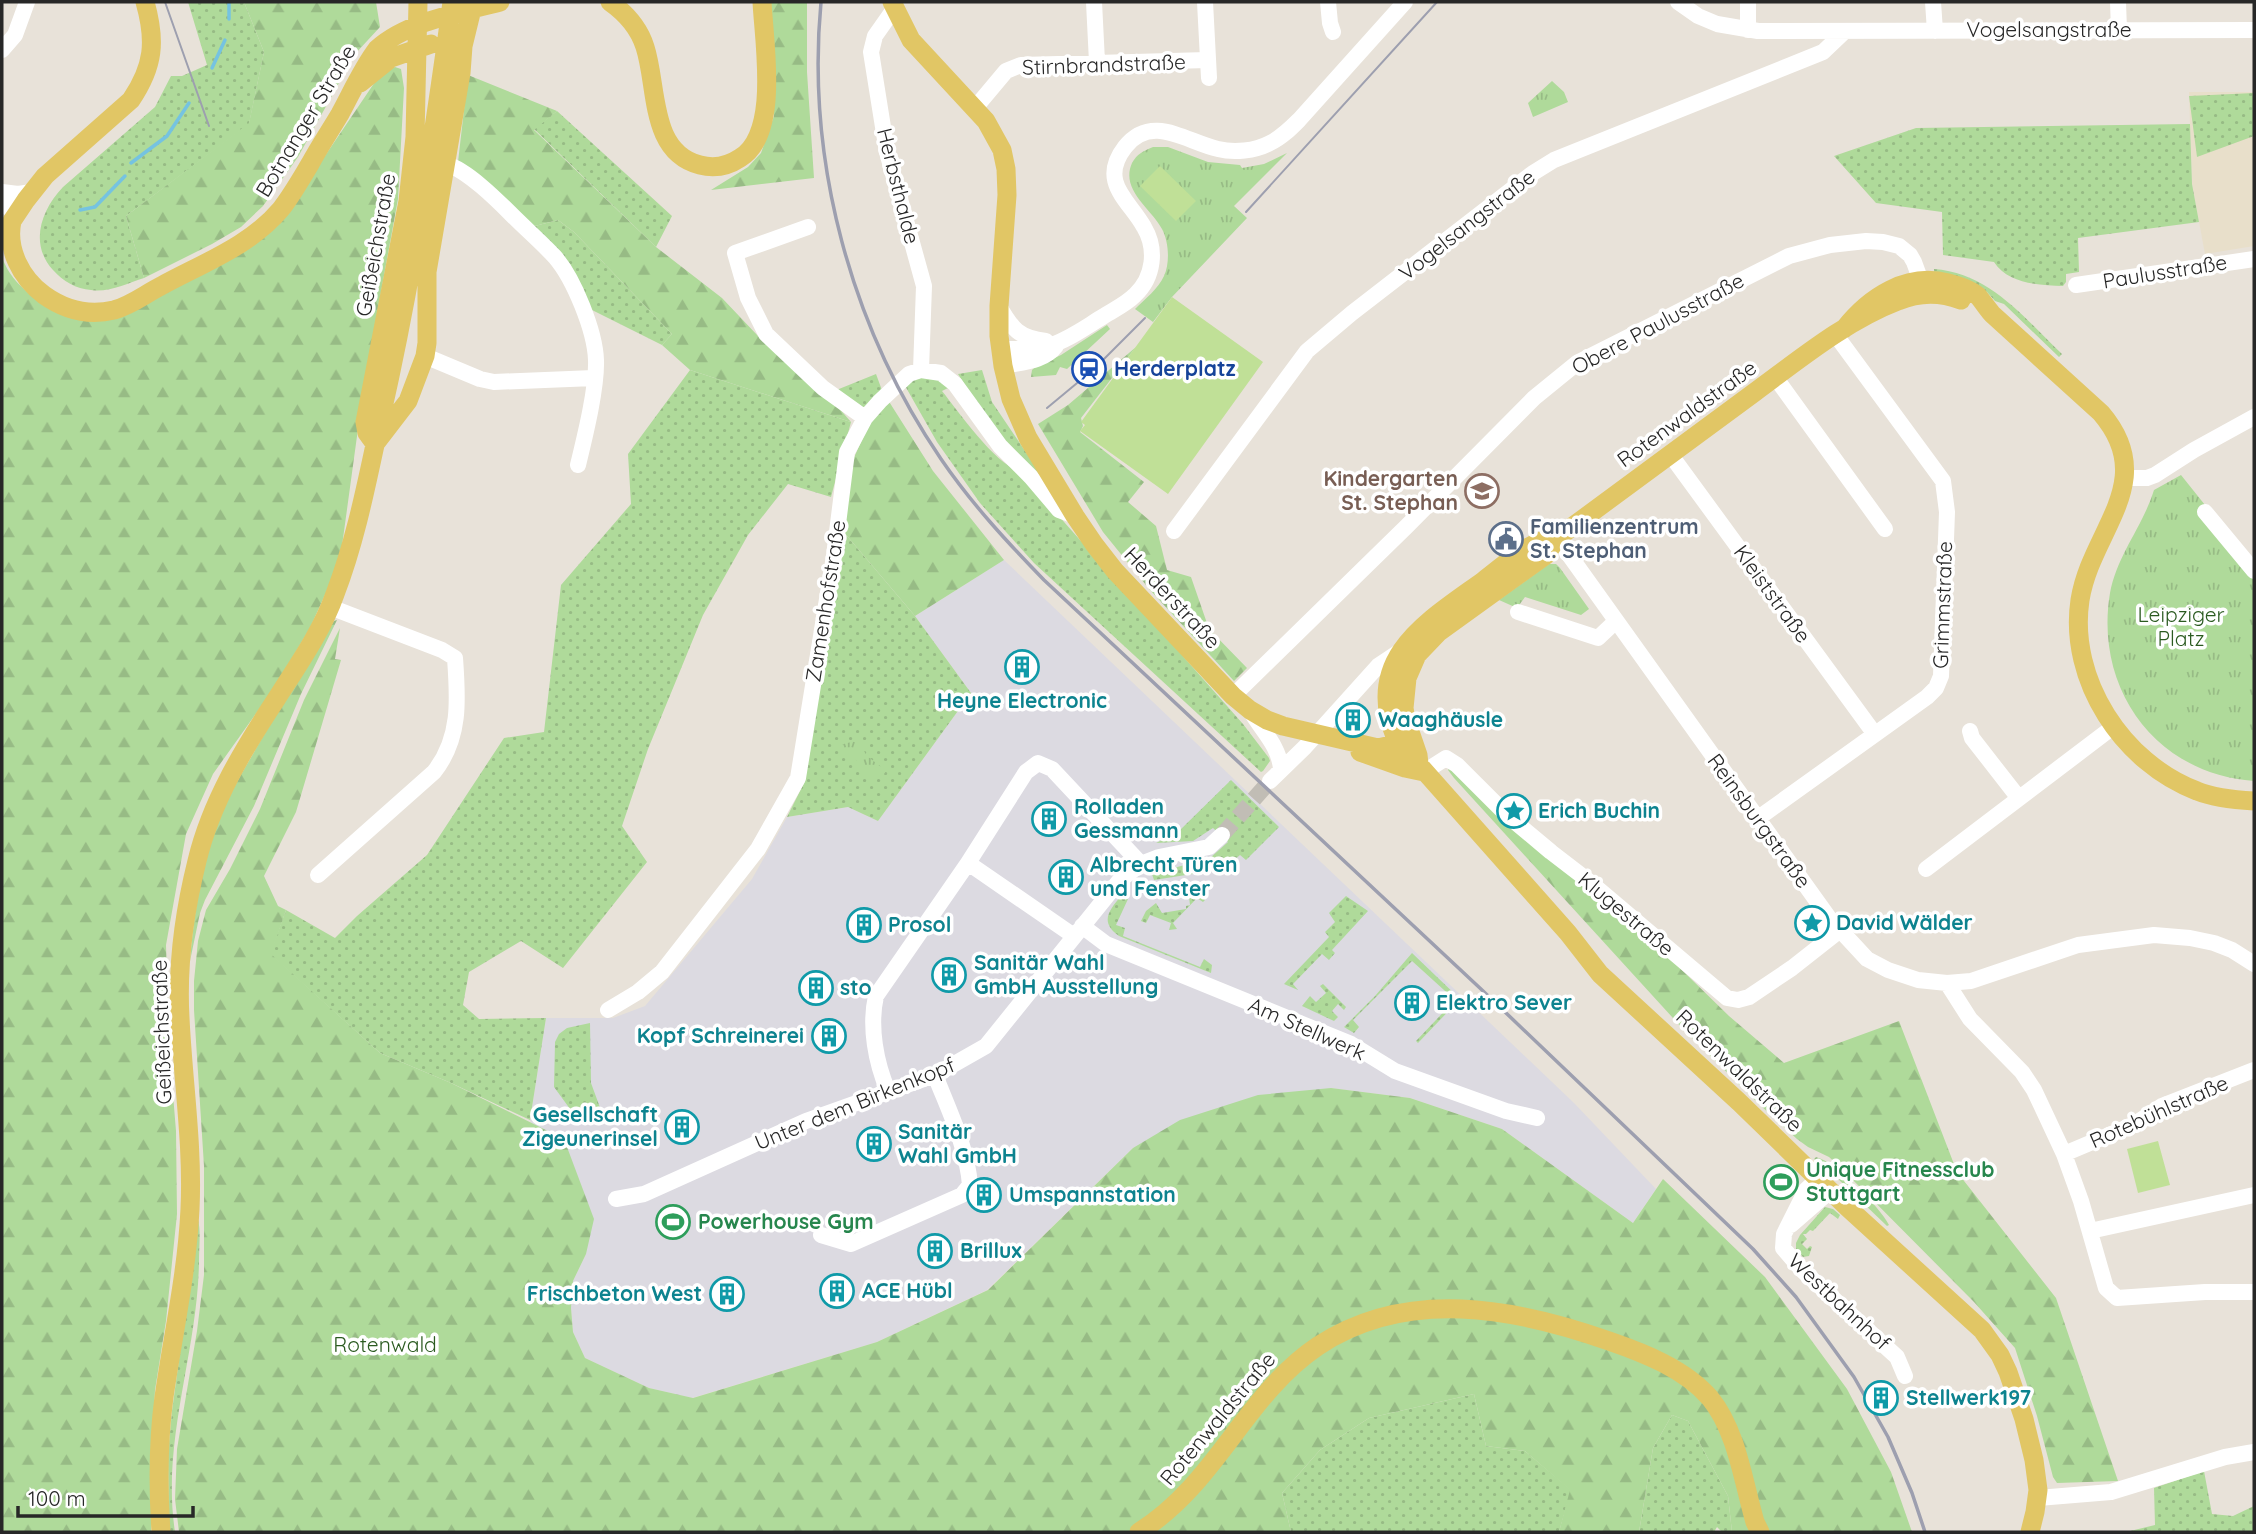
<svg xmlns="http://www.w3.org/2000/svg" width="2256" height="1534" font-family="Quicksand,sans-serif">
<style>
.industrial{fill:#dcdae1}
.education{fill:#e8dfca}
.grass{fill:url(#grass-dots)}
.forest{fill:url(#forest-firs)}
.park{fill:url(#park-tufts)}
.pitch{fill:#c0e097}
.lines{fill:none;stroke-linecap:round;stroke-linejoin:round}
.stream{stroke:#75c3e1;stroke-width:3.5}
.minor-tunnel{stroke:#c1bdb5;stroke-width:16;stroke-dasharray:16 8;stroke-linecap:butt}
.minor{stroke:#fff;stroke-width:16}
.major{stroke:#e1c665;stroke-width:19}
.tram{stroke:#9d9faf;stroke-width:2}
.rail{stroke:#9d9faf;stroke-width:3.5}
.labels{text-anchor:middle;stroke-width:7;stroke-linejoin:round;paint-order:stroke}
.street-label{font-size:21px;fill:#272727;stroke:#fff}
.transit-label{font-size:21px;font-weight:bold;fill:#164399;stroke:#fff;text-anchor:start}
.education-label{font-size:21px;font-weight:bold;fill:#785e54;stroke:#fff;text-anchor:end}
.service-label{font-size:21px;font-weight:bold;fill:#4e5e75;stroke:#fff;text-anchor:start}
.park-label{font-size:21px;fill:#2b5b20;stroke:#fff}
.culture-label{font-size:21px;font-weight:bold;fill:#0d838f;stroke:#fff;text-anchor:start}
.leisure-label{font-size:21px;font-weight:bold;fill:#27864d;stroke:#fff;text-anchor:start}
</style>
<defs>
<pattern id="grass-dots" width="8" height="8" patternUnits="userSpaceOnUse" patternTransform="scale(1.75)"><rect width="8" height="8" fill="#afda9a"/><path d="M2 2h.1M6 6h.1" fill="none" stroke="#97bb85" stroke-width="1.8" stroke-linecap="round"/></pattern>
<pattern id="forest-firs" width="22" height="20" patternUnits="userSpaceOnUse" patternTransform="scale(1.75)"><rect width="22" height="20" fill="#afda9a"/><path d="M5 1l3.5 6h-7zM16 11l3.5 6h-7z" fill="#97bb85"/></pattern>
<pattern id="park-tufts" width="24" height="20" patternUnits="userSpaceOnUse" patternTransform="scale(1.75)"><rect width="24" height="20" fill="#afda9a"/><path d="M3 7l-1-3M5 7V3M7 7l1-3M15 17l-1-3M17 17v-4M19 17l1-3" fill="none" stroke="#97bb85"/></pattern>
</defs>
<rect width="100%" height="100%" fill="#e8e2d9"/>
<!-- industrial -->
<path class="industrial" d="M1004 560 1574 1103 1656 1189 1633 1223 1502 1129 1410 1098 1331 1088 1133 1148 987 1290 877 1342 692 1398 649 1388 585 1358 573 1332 571 1308 573 1281 586 1254 530 1120 546 1018H613L645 1006 752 879 787 817 848 807 878 821 971 693 915 616Z"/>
<!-- education -->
<path class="education" d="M2189 92H2254V246L2205 254 2192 184Z"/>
<!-- grass -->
<path class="grass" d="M188 2H244L264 52 249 124 126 216 144 278C128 283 108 293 91 290 76 289 63 281 53 270 29 244 41 210 63 187L155 107 171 76H182L207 65Z
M2254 93V136L2197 157 2189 96Z
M557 111 672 216 656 247 534 129Z
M2190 124 2192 184 2199 222 2078 238 2079 272 2066 274V282L2063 286C2039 285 2008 284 1994 262L1943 255 1942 212 1876 203 1834 156 1916 128Z
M558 220 574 232 672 334 662 345 590 309 531 227Z
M1934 269C1990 273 2024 318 2062 354L2059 357 2004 304 1995 301 1987 292 1934 272Z
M690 370 851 422 831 497 788 484 748 535 703 615 648 749 622 826 647 862 563 968 521 941 469 972 463 1005 479 1019 546 1018 530 1120 451 1083 380 1053 270 954 286 910 335 938 357 916 427 855 504 738 544 732 561 585 631 504 628 454Z
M982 370 992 402 1046 482 992 428 958 374Z
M876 374 883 393 860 410 834 391Z
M923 375 934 377 950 387 942 391C958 411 995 464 1018 470L1243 724 1269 758 1270 761 1263 771 1261 772 1034 563 980 503 937 442 904 384Z
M842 530 915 616 971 693 878 821 848 807 787 817 805 781Z
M1231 780 1279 827 1246 860 1240 855 1224 869 1154 880 1152 874 1210 858 1228 842 1213 828 1193 841 1156 843 1178 832Z
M1122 895 1128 899 1116 925 1125 928 1123 936 1200 967 1204 959 1212 965 1211 973 1119 936C1099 922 1109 910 1122 895Z
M1200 895 1205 900 1203 902 1197 898 1173 923 1177 929 1169 930 1171 923 1150 915 1146 923 1141 921 1146 911 1156 903 1162 913 1186 909V906L1190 905 1189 897Z
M1346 896 1368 911 1332 950 1335 953 1329 960 1322 954 1293 984 1298 990 1284 984 1329 937 1325 932 1335 922 1329 913Z
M1412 953 1460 999 1418 1043 1416 1041 1455 1000 1412 961 1353 1020 1359 1027 1354 1033 1344 1027 1375 996Z
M1323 984 1346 1007 1344 1010 1338 1004 1332 1011 1338 1017 1334 1021 1302 1006 1310 996 1316 1002 1326 993 1320 986Z
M590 1023 591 1083 602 1113 581 1124 554 1087 555 1042 559 1034 567 1028Z
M1816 1157C1836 1162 1880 1207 1889 1225L1887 1226 1836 1177 1814 1159Z
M1825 1207 1833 1209 1840 1215 1838 1219 1830 1213 1813 1231 1810 1230 1806 1234H1803L1807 1239 1802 1244 1807 1249 1810 1246 1812 1247 1809 1256 1803 1257 1796 1249V1243L1800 1235Z
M198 1220C201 1230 199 1248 199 1261 198 1352 161 1440 175 1532H169L168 1454 172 1411Z
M1474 1394 1486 1446 1525 1451 1571 1490 1559 1532H1291L1282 1493 1320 1450 1369 1418Z
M1672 1415 1688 1421 1728 1496 1732 1532H1722L1717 1527 1714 1532H1639L1653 1448Z
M2204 1471 2212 1514 2233 1516 2254 1506V1532H2126L2155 1525 2154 1488Z"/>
<!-- forest -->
<path class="forest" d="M244 2H376L380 27 355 54 298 157 263 206 241 227 212 244 144 278 126 216 249 123 264 52Z
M771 2H807V72L814 178 711 190 748 167 761 153 774 116Z
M395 67 401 69 404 88 398 199 364 385 342 546 333 577 310 628 274 688 213 774 186 834 166 945 169 1046 176 1131 177 1214 166 1321 155 1390 151 1473V1532H2V257C13 289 43 304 73 317L217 266 312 175 379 76Z
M468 75 557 111 534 130 656 247 722 298 758 336 831 399 851 422 690 370 662 345 672 334 574 232 558 220 531 227 458 162Z
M1107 325 1110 329 1067 369 1060 367 1056 375 1031 377 1032 370 1035 367 1061 355Z
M1136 347 1081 418 1083 426 1080 432 1144 482 1128 502 1156 526 1167 570 1191 577 1209 629 1247 668 1234 681 1150 590 1103 532 1038 424 1068 405Z
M888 400 933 471 1004 560 915 616 842 530 852 462 870 422Z
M337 620 301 694 254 806 205 900 200 913 190 961C193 922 199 883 210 845 221 807 242 773 261 740 285 700 309 660 334 621Z
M340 628 335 659 341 660 296 812 264 876 278 906 286 910 271 954 380 1053 451 1083 564 1139 594 1219 586 1254 573 1281 571 1308 573 1332 585 1358 649 1388 693 1398 877 1342 988 1290 1133 1148 1180 1120 1258 1095 1331 1088 1410 1098 1502 1129 1633 1223 1663 1179 1765 1277 1847 1389 1891 1472 1912 1532H1732L1728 1496 1688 1421 1672 1415 1653 1448 1639 1532H1559L1570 1490 1525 1451 1486 1446 1474 1394 1369 1418 1320 1450 1282 1493 1291 1532H179L175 1499 177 1449 197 1331 204 1275V1166L194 1010V981L198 941 206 910 230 869 260 809 304 700Z
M1450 767 1645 934 1729 1016 1784 1063 1899 1021 1957 1172 2056 1298 2118 1481 2057 1483 2053 1477 2037 1416 2015 1348 1974 1302 1838 1165 1829 1157 1808 1147 1797 1139 1760 1105 1683 1029 1454 778 1448 770Z"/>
<!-- park -->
<path class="park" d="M1552 81 1564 92 1568 102 1533 117 1528 103Z
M1153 147H1168L1208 162 1240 165 1242 168 1264 164 1287 153 1234 206 1247 218 1172 297 1153 322 1135 309C1145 299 1158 289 1164 276 1170 263 1169 242 1162 229 1151 208 1120 190 1132 163 1137 154 1143 151 1153 147Z
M2181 475 2205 505 2254 579V781C2156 774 2094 689 2110 593 2117 555 2143 526 2154 490Z
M1549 564H1556L1560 568 1589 609 1581 615 1525 597 1517 608 1499 600Z
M855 741 861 744 866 755 886 771 884 774 867 776 859 769 855 757 841 754 840 745Z"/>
<!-- pitch -->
<path class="pitch" d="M1160 166 1196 201 1176 221 1140 186Z
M1172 297 1263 362 1168 494 1080 431 1085 425 1081 422Z
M2158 1141 2170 1185 2138 1193 2127 1149Z"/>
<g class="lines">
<!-- stream -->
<path class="stream" d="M229 19V2
M212 68 225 40
M131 163 167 136 189 103
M80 210 95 207 125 176"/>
<!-- minor-tunnel -->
<path class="minor-tunnel" d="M1222 835 1270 781"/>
<!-- minor -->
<path class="minor" d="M1094 2 1097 62
M1205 2 1209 78
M1328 2 1330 23 1333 32
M1678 2 1698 16 1717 24 1758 31 2254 30
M1933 2 1935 31
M2118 2 2119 30
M894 9 875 36 871 52 887 152 924 286 921 370
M1748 30V2
M2 50 15 35 27 2
M975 108 1006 71 1021 65 1208 60
M446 164C467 170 497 200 513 216 527 230 542 243 555 257 574 279 595 331 596 360 597 388 585 436 578 465
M2 192 18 194 32 192
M2 205 11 209 23 205
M808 227 735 253 748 298 766 334 823 388 865 418
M2076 285 2254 259
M999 306C1012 329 1019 338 1046 341
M1000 349C1016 349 1032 350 1048 346 1067 341 1087 326 1104 316 1115 309 1126 304 1135 295 1154 277 1157 249 1144 227 1129 200 1098 182 1125 147 1152 113 1186 142 1218 149 1234 153 1255 151 1270 143 1281 138 1290 129 1299 120L1405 2
M425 356 480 379 494 382 594 378
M1003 366C1021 362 1044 362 1056 346
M1775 377 1885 529
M1670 454 1874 733
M2125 478H2147L2155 475 2194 450 2254 417
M2205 512 2254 571
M1174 531 1307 351 1352 313 1533 173 1554 160 1823 52 1844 32
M1557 538 1829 918 1867 959 1888 970 1918 980 1947 983 1971 981 2078 945 2154 935 2190 938 2214 943 2232 950 2254 964
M1518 612 1598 638 1616 621
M1233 696 1407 526 1534 398 1577 363 1789 256 1830 245 1866 241 1883 242 1899 246 1910 255 1914 262 1925 292
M1250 710C1261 730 1279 745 1281 769
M1970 731 1972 738 2018 797
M1424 772 1446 758 1457 765 1508 816 1551 852 1590 882 1727 998 1738 1000 1749 997 1792 968 1839 931
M1270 781 1305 747 1378 666 1399 652
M1757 819 1927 697 1936 688 1941 676 1947 512 1943 481 1835 334
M968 863 1074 936
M1926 869 2113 727
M318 875 434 772C461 738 458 699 455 658L442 650 330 607
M1082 926 1106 944 1351 1044 1395 1071 1506 1111 1537 1118
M1947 983 1970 1019 2022 1072 2034 1090 2064 1154 2081 1201 2106 1288 2117 1298 2205 1292H2254
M608 1010 638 992 662 972 758 849 798 778 834 556 847 452 865 418 880 401 909 374 921 370 941 373 955 384 1000 446 1031 477 1059 510 1075 516
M888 1091C876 1063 869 1027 876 996L968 863 1026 772 1038 763 1052 769 1141 864
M2064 1154 2135 1124 2162 1106 2254 1070
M1818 1179 1806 1190 1784 1234 1783 1248 1801 1269 1897 1357 1905 1376
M616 1199 644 1194 806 1121 935 1075 986 1046 1119 881 1141 864 1159 857 1209 847 1222 835
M1791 1225 1830 1191
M2090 1231 2254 1195
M821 1235 851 1244 962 1195 970 1185C967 1147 949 1111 935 1075
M2038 1498 2111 1492 2225 1457 2254 1452"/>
<!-- major -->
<path class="major" d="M145 2C156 41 154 66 131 100L45 176 26 200 12 221C6 249 21 278 44 295 65 310 89 316 114 310 132 305 145 294 161 286 203 263 250 246 281 209 292 195 301 179 310 164 319 147 330 131 340 114 352 92 362 69 377 49 406 22 462 12 500 2
M418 2 415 137 408 201 365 422 367 433 375 444 408 401 425 356 427 343V272L461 73 463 46 472 9
M610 2C627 14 639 28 645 47 658 87 649 152 700 165 715 169 728 166 740 158 780 134 764 43 762 2
M892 2 911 40 986 121 1002 150 1006 169 1007 195 999 306V336L1003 366 1011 399 1028 438 1075 516 1094 544 1115 571 1233 696 1250 710 1267 720 1283 726 1378 748 1391 745 1402 748
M360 83 391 58 431 44
M1844 329C1869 297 1907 272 1948 283 1959 286 1970 289 1978 296 1983 302 1987 308 1992 314L2101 413C2160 482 2091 530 2080 600 2068 680 2123 763 2197 791 2214 798 2236 800 2254 801
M1557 538C1550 539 1542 540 1536 543 1519 551 1499 569 1483 581 1426 622 1363 658 1396 739L1568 933 1600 974 1739 1102 1847 1207 1982 1330 2000 1355 2008 1372 2024 1419 2034 1460 2038 1490 2035 1512 2030 1532
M1360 752 1405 768 1424 772
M1419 764 1418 755 1406 720 1404 708 1407 678 1417 655 1439 632 1546 555 1557 538C1623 489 1689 440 1755 392 1800 359 1846 321 1898 301 1919 292 1940 292 1961 300
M161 1532C158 1487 158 1442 164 1397 173 1334 187 1273 190 1209 193 1145 183 1082 180 1018 177 965 184 913 197 861 211 802 244 748 277 698 298 665 322 631 335 594 357 537 368 476 381 417 412 280 433 141 452 2
M1139 1532C1217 1483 1245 1395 1318 1346 1407 1287 1515 1308 1609 1341 1644 1353 1685 1369 1710 1398 1737 1431 1743 1481 1755 1522L1760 1532"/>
<!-- tram -->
<path class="tram" d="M165 2 209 126
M1246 212 1437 2
M1047 408 1094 369 1145 318"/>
<!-- rail -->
<path class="rail" d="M821 2C806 161 851 327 941 459 971 503 1007 542 1044 580L1482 990 1753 1249 1796 1297 1854 1377 1888 1437 1912 1493 1925 1532"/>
</g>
<!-- icons -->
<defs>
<g id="station-ring" transform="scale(1.75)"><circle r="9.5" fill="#fff" stroke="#1a4fb4" stroke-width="1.5"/><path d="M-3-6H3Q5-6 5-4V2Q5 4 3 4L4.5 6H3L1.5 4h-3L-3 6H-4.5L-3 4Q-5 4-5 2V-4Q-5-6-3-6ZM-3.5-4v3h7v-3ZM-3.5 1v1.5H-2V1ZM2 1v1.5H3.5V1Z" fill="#1a4fb4"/></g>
<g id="school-ring" transform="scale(1.75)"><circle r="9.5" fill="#fff" stroke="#8d6e63" stroke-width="1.5"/><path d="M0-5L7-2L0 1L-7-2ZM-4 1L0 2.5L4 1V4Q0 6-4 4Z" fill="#8d6e63"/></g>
<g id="civic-ring" transform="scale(1.75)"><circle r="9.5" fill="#fff" stroke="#5c6f8a" stroke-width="1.5"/><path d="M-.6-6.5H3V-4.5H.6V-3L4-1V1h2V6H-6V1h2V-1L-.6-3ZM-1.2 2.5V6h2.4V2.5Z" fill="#5c6f8a"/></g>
<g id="building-ring" transform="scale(1.75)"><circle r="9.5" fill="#fff" stroke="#0f9aa8" stroke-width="1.5"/><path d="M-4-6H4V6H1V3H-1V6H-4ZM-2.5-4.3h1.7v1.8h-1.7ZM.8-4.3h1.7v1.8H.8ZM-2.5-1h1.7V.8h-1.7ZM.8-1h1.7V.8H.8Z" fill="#0f9aa8"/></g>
<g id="sight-ring" transform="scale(1.75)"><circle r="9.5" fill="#fff" stroke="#0f9aa8" stroke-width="1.5"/><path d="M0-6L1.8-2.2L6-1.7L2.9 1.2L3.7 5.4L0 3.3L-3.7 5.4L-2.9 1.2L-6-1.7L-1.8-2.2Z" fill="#0f9aa8"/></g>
<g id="stadium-ring" transform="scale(1.75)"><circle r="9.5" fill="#fff" stroke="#2e9e5b" stroke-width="1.5"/><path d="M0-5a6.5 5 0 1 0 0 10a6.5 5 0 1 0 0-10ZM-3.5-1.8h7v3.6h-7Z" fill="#2e9e5b"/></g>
</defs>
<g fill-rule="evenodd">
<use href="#station-ring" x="1089" y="369"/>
<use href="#school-ring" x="1482" y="491"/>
<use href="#civic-ring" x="1506" y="539"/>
<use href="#building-ring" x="1022" y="667"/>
<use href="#building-ring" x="1353" y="720"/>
<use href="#sight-ring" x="1514" y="811"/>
<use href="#building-ring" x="1049" y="819"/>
<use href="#building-ring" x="1066" y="877"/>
<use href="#sight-ring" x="1812" y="923"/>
<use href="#building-ring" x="864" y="925"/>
<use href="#building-ring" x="949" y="975"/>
<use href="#building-ring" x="816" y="988"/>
<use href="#building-ring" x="1412" y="1003"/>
<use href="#building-ring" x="829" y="1036"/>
<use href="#building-ring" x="682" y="1127"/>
<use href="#building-ring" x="874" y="1144"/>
<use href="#stadium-ring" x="1781" y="1182"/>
<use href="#building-ring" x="984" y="1195"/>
<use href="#stadium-ring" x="673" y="1222"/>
<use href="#building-ring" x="935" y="1251"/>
<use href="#building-ring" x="837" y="1291"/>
<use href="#building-ring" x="727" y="1294"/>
<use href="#building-ring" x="1881" y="1398"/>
</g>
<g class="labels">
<!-- street labels -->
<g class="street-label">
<text x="2049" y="37">Vogelsangstraße</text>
<text transform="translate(1104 65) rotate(-2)" y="7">Stirnbrandstraße</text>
<text transform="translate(306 121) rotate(-59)" y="7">Botnanger Straße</text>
<text transform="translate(898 186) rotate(76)" y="7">Herbsthalde</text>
<text transform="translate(1467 225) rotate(-38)" y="7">Vogelsangstraße</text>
<text transform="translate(376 245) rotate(-80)" y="7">Geißeichstraße</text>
<text transform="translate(2165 272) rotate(-9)" y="7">Paulusstraße</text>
<text transform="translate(1658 324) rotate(-28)" y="7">Obere Paulusstraße</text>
<text transform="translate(1687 414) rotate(-36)" y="7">Rotenwaldstraße</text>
<text transform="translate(1772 594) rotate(54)" y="7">Kleiststraße</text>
<text transform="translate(1172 598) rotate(47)" y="7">Herderstraße</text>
<text transform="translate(826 601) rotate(-81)" y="7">Zamenhofstraße</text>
<text transform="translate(1943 605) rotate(-88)" y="7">Grimmstraße</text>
<text transform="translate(1759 821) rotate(54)" y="7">Reinsburgstraße</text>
<text transform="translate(1626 914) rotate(40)" y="7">Klugestraße</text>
<text transform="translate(1307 1029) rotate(24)" y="7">Am Stellwerk</text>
<text transform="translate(162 1032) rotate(-92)" y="7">Geißeichstraße</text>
<text transform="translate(1739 1071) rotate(44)" y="7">Rotenwaldstraße</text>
<text transform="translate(855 1104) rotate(-22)" y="7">Unter dem Birkenkopf</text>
<text transform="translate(2159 1112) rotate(-24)" y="7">Rotebühlstraße</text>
<text transform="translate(1839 1302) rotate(43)" y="7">Westbahnhof</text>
<text transform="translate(1218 1419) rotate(-50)" y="7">Rotenwaldstraße</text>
</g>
<!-- transit labels -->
<g class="transit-label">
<text x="1114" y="376">Herderplatz</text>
</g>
<!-- education labels -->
<g class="education-label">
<text x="1458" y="486">Kindergarten<tspan x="1458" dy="24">St. Stephan</tspan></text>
</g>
<!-- service labels -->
<g class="service-label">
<text x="1530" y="534">Familienzentrum<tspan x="1530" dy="24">St. Stephan</tspan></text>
</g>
<!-- park labels -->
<g class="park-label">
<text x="2181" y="622">Leipziger<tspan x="2181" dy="24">Platz</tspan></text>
<text x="385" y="1352">Rotenwald</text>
</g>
<!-- culture labels -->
<g class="culture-label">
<text x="1022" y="708" text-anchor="middle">Heyne Electronic</text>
<text x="1378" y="727">Waaghäusle</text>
<text x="1074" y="814">Rolladen<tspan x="1074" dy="24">Gessmann</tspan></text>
<text x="1538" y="818">Erich Buchin</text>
<text x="1090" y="872">Albrecht Türen<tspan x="1090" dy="24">und Fenster</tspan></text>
<text x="1836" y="930">David Wälder</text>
<text x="888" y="932">Prosol</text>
<text x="974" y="970">Sanitär Wahl<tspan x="974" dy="24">GmbH Ausstellung</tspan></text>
<text x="840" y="995">sto</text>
<text x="1436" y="1010">Elektro Sever</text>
<text x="804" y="1043" text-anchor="end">Kopf Schreinerei</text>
<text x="658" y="1122" text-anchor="end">Gesellschaft<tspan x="658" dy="24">Zigeunerinsel</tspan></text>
<text x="898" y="1139">Sanitär<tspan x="898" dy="24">Wahl GmbH</tspan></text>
<text x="1009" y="1202">Umspannstation</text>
<text x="960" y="1258">Brillux</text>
<text x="862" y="1298">ACE Hübl</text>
<text x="702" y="1301" text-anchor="end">Frischbeton West</text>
<text x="1906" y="1405">Stellwerk197</text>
</g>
<!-- leisure labels -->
<g class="leisure-label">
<text x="1806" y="1177">Unique Fitnessclub<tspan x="1806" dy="24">Stuttgart</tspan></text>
<text x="698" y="1229">Powerhouse Gym</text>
</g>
</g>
<!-- border -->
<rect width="2256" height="1534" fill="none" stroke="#272727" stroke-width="7"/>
<!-- scale -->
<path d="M18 1506v10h175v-10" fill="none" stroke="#272727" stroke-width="3.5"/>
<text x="28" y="1506" font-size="21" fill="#272727" stroke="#ffffff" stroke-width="5" paint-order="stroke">100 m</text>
</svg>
